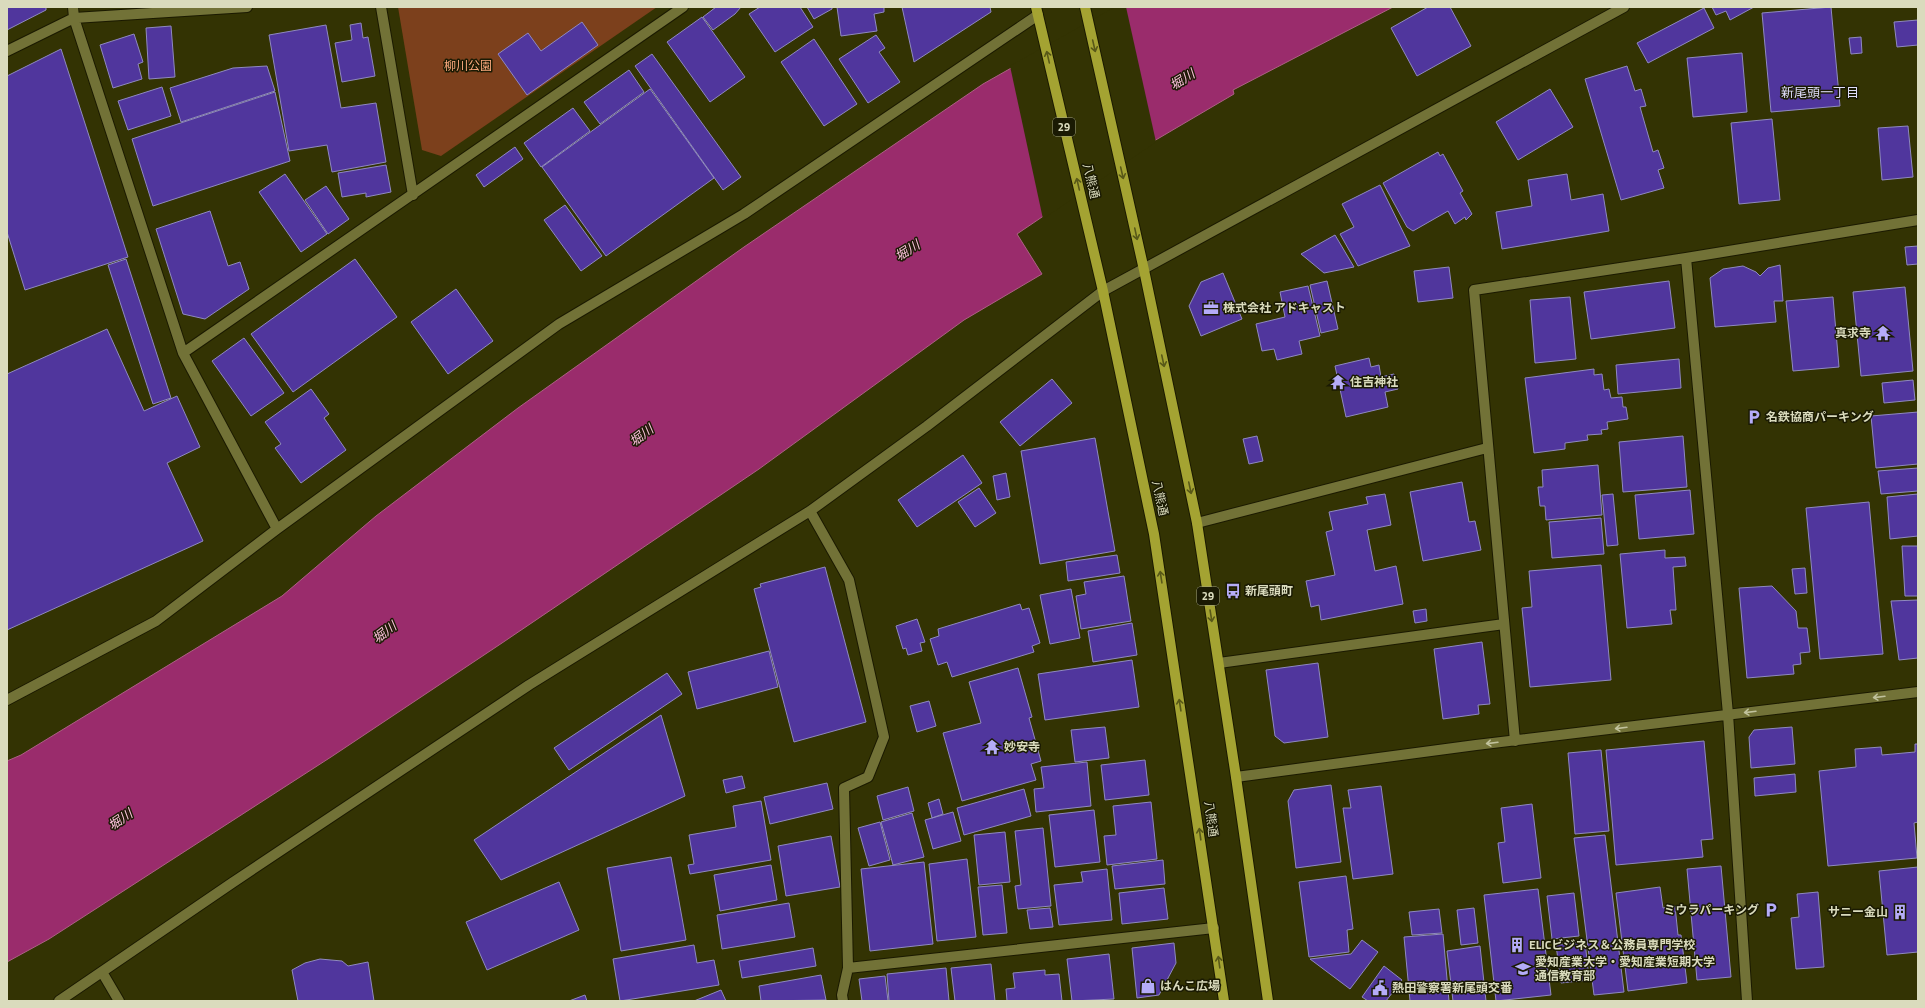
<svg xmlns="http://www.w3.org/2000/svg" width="1925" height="1008" font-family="'Titillium Web','Noto Sans JP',sans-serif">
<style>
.green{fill:#7c401c}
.water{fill:#9a2c6c;stroke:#ad6084}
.pier{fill:#333303}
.building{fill:#50369d;stroke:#8f89c0}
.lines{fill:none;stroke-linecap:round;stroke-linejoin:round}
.minor-casing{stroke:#1b1a00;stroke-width:12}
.major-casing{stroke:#1b1a00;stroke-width:12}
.minor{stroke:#727237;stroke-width:10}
.major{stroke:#a4a332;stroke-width:10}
.oneway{stroke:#585818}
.oneway2{stroke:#c0c19c}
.labels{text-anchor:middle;stroke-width:3;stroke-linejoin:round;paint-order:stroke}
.shield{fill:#1a1a03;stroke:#a0a185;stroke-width:1}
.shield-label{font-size:11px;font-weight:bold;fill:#dadbbd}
.park-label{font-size:12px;fill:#fcaa7e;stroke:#1a1a03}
.street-label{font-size:12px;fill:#dadbbd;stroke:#1a1a03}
.poi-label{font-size:12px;font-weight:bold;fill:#dadbbd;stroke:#1a1a03;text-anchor:start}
.water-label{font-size:13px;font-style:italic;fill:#fcc1dc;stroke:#1a1a03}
.neighbourhood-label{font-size:13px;fill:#dedcf9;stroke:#1a1a03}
</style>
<rect width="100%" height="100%" fill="#333303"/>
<!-- green -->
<path class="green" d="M398 7H657L441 156 422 150Z"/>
<!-- water -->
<path class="water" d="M1119 7H1393L1233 90 1234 94 1154 141 1017 234 1042 274 964 320 759 469 502 643 331 757 49 939 7 962V761L21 755 282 596 376 516 518 408 744 247 983 84Z"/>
<!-- pier -->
<path class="pier" d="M1115 7H1126L1156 142 1043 219 1010 66Z"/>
<!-- building -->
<path class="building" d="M7 7H46V10L7 30Z
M716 7H741L735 14 713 30 703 17Z
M760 7H800L813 27 775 52 749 14Z
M807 7H832V9L814 19Z
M837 7H884V12L874 14 877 31 841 36Z
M902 7H990L991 12 914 62Z
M1428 7H1450L1471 46 1417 76 1391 28Z
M1712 7H1754L1730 20 1726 11 1716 15Z
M1831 7 1840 106 1771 112 1762 13Z
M1704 8 1714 28 1648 63 1637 43Z
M702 17 745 77 710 102 667 42Z
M1918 20V45L1897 47 1894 22Z
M582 22 598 45 527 95 498 54 528 33 541 51Z
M361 23 363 38 368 37 375 76 342 82 335 43 352 40 350 25Z
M326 25 341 108 376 103 386 162 332 172 327 145 289 151 269 35Z
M171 26 175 77 149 79 146 28Z
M134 34 143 62 138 64 142 79 113 88 100 45Z
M876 35 885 48 879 52 900 82 868 103 839 59Z
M1861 37 1862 53 1851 54 1849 38Z
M814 39 857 104 824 126 781 62Z
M61 49 128 257 25 290 7 232V76Z
M1742 53 1747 112 1693 117 1687 58Z
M652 54 741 177 723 190 635 66Z
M267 66 275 91 181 122 170 88 233 68Z
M1627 66 1635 91 1641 89 1646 106 1640 107 1653 152 1658 150 1664 168 1658 170 1664 188 1621 200 1585 79Z
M629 70 644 92 600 124 584 102Z
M162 87 171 116 128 130 118 101Z
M650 89 714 178 606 256 542 167Z
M1550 89 1573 127 1518 160 1496 122Z
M275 92 290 161 153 206 132 139Z
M573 108 590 131 541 167 524 143Z
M1772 119 1780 200 1739 204 1731 123Z
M1908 126 1913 177 1882 180 1878 128Z
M515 147 523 159 484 187 476 175Z
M1438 152 1440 156 1443 154 1463 191 1460 193 1472 214 1466 220 1465 217 1455 224 1448 211 1413 231 1407 227 1383 183Z
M386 165 391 192 366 197V193L342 197 338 173Z
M285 174 327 234 301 252 259 192Z
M1567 174 1571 200 1603 194 1609 231 1502 249 1496 212 1532 206 1528 180Z
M1380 185 1410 246 1358 266 1340 234 1354 227 1342 204Z
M326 186 349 219 328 234 305 200Z
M565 205 602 256 581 271 544 220Z
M210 211 228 266 240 262 249 289 205 319 183 314 156 229Z
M1335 235 1354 267 1324 273 1301 254Z
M1918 246V264L1907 265 1905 247Z
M126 259 171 398 153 404 108 265Z
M355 259 397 317 293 392 251 334Z
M1780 265 1783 301H1774L1776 322 1715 327 1710 278 1723 269 1743 266 1756 272 1760 276 1768 268Z
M1449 267 1453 298 1418 302 1414 271Z
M1223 273 1242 319 1201 336 1189 306 1201 282Z
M1327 281 1338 329 1321 333 1310 285Z
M1669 281 1675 328 1591 339 1584 292Z
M1308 286 1320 336 1299 341 1302 354 1277 360 1274 349 1262 351 1256 324 1285 317 1280 292Z
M1905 287 1913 371 1861 376 1853 292Z
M456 289 493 341 448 374 411 322Z
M1570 297 1576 359 1535 363 1530 300Z
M1833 297 1839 367 1793 371 1786 301Z
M107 329 144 411 177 396 200 447 167 463 203 541 7 630V374Z
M244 338 284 393 251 416 212 361Z
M1369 358 1371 367 1379 365 1381 377 1394 374 1398 389 1385 392 1388 407 1346 417 1335 366Z
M1679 359 1681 388 1618 394 1616 365Z
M1594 369V375L1602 374 1604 390 1609 389 1611 398 1622 397 1623 407H1626L1628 419 1607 422 1608 429 1601 430 1602 434 1587 435 1588 440 1565 443V449L1534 453 1525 378Z
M1052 379 1072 403 1020 446 1000 422Z
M1913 380 1915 400 1884 403 1882 383Z
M311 389 329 414 324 418 346 450 301 483 275 448 281 444 265 422Z
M1918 412V464L1876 468 1871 416Z
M1257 436 1263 461 1249 464 1243 439Z
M1683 436 1687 487 1623 492 1619 442Z
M1095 438 1115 551 1040 564 1021 451Z
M963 455 982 483 917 527 898 500Z
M1598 465 1602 515 1546 520 1545 506H1540L1538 487H1543L1542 470Z
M1918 468V491L1881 494 1878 471Z
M1006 473 1010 497 997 500 993 476Z
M1462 482 1469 522 1475 521 1481 550 1423 561 1410 492Z
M979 488 996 513 975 527 958 502Z
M1690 490 1694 534 1639 539 1635 495Z
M1385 494 1391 525 1367 530 1375 571 1396 566 1403 604 1321 620 1319 605 1311 607 1306 581 1335 575 1326 532 1333 530 1329 512 1368 504 1366 497Z
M1613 494 1618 545 1607 546 1602 495Z
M1918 494V536L1890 539 1887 497Z
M1869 502 1883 654 1820 659 1806 508Z
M1601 518 1604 554 1552 558 1549 522Z
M1902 546H1918V596H1905Z
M1665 550V558L1685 557 1686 566 1673 567 1676 610H1670L1672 624 1627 628 1620 554Z
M1117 555 1120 573 1068 581 1066 562Z
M1601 565 1611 680 1530 687 1522 608 1532 607 1529 571Z
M825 567 866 722 794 742 754 589 761 587 760 584Z
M1805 568 1807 593 1795 594 1792 569Z
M1124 576 1131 621 1081 629 1076 596 1086 594 1084 582Z
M1772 586 1796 611 1798 628H1807L1810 652 1800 653 1801 664 1793 665 1794 674 1747 678 1739 588Z
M1071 589 1080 638 1050 644 1040 595Z
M1918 600V658L1899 660 1891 601Z
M1020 604 1022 610 1029 608 1040 643 1032 646 1034 652 952 677 947 662 938 665 930 639 939 636 938 629Z
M1426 609 1427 621 1415 623 1413 611Z
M917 619 925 642 920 643 922 651 908 655 906 648 903 649 896 626Z
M1132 623 1137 655 1093 662 1088 631Z
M1482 642 1490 704 1478 705 1479 714 1443 719 1434 649Z
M769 651 778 687 697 709 688 672Z
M1132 660 1139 707 1045 720 1038 674Z
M1318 663 1328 737 1284 743 1275 736 1266 670Z
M1018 668 1032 717 1029 718 1041 761 1031 764 1036 780 962 801 943 733 981 723 969 682Z
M667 673 682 694 569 770 554 748Z
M929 701 936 726 917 732 910 706Z
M661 715 685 796 501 880 474 840Z
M1105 727 1109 758 1075 762 1071 730Z
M1792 727 1795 764 1751 768 1749 737 1754 730Z
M1704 741 1713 839 1701 840 1703 857 1616 865 1606 750Z
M1915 744H1918V822L1914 823 1917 858 1828 866 1819 771 1856 767 1855 749 1881 747 1882 755 1915 752Z
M1601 750 1609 831 1575 834 1568 753Z
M1145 760 1149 795 1105 800 1101 765Z
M1087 762 1091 806 1036 812 1034 789 1044 788 1041 767Z
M1795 774 1796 792 1755 796 1754 778Z
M742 776 745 788 726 793 723 780Z
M827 783 833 809 770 824 764 797Z
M1331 785 1341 862 1296 868 1288 801 1294 790Z
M1381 786 1393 874 1353 879 1343 808H1351L1348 790Z
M908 787 914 811 883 820 877 796Z
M1024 789 1031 816 964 835 957 808Z
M939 799 943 814 932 818 928 803Z
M761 801 771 860 690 874 688 865 694 864 689 835 736 827 733 806Z
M1151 802 1157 859 1107 865 1104 836 1116 835 1113 806Z
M1532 804 1541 878 1503 883 1498 843 1505 842 1501 808Z
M1094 810 1100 862 1055 867 1049 815Z
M953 812 961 841 933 849 925 820Z
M912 813 924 857 893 865 881 822Z
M880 822 890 860 869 866 858 828Z
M1043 828 1051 906 1018 909 1015 886 1021 885 1015 831Z
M1005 832 1010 882 979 885 974 835Z
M1605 835 1624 992 1594 995 1574 838Z
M831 836 840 887 786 896 778 846Z
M671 857 686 940 621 951 607 868Z
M967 859 976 937 937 941 929 864Z
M1163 860 1165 884 1115 889 1112 866Z
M924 862 933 944 870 951 861 869Z
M771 865 777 900 720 911 714 875Z
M1721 866 1731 977 1697 980 1687 869Z
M1918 867V952L1887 955 1879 871Z
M1107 869 1112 920 1059 925 1054 885 1083 882 1081 872Z
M1346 876 1353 929 1347 930 1349 952 1309 957 1299 882Z
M559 882 579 930 487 970 466 922Z
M1002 885 1007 933 983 935 978 887Z
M1660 887 1663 908 1675 906 1678 935H1681L1687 983 1628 991 1616 893Z
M1164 888 1168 919 1122 924 1119 893Z
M1538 889 1551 995 1496 1001 1484 895Z
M1818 892 1824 967 1796 969 1791 918 1799 917 1797 894Z
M1574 893 1579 936 1552 939 1547 896Z
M789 903 795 937 722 949 717 915Z
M1050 908 1053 927 1030 929 1027 910Z
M1474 908 1478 943 1461 945 1457 910Z
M1439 909 1442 933 1412 935 1409 912Z
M1443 934 1449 1001H1410L1404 937Z
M1362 940 1378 952 1350 989 1310 959 1351 954Z
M1585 941 1589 980 1561 983 1556 945Z
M1174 943 1176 963 1159 995 1137 998 1132 948Z
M694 945 697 963 714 960 719 985 620 1001 613 959Z
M1480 946 1486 1001H1453L1447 951Z
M813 948 816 966 742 978 739 961Z
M1109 954 1114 999 1072 1001 1067 959Z
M320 959 342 961 348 966 368 962 374 1001H298L292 970 305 963Z
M991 964 995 1001H955L951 968Z
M1384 966 1402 980 1386 1001H1368L1362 997Z
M946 968 949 1001H889L887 974Z
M1045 970V975L1059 974 1062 1001H1007L1006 989 1015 988 1013 973Z
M821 975 826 1000 761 1001 759 986Z
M885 976 888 1001H862L859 979Z
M721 990 726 1001H694Z
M585 995 587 1001H569Z"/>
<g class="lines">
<!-- minor casing -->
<g class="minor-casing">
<path id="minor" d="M73 7 74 18 183 353 277 529
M381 7 413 195
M7 51 74 18 247 7
M1686 258 1728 714 1747 1001
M183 353 683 7
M810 511 849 580 884 737 868 777 844 788 848 968
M1197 523 1487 448
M1219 663 1504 624
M7 700 156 621 277 529 559 324 744 214 1038 15
M1515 741 1474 290 1686 258 1918 220
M1236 777 1476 745 1918 692
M102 972 119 1001
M59 1001 232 883 529 685 810 511 927 426 1103 291 1624 7
M843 1001 842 995 848 968 1214 928"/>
</g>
<!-- major casing -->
<g class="major-casing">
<path id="major" d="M1036 7 1103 291 1154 534 1224 1001
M1085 7 1144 270 1197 523 1236 777 1268 1001"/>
</g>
<!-- minor -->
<use href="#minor" class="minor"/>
<!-- major -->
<use href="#major" class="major"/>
</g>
<!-- one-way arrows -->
<defs><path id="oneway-shaft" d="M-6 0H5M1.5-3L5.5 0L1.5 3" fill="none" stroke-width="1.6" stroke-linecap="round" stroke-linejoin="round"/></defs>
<g class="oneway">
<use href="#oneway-shaft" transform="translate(1094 46) rotate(77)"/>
<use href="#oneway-shaft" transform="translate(1048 57) rotate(-103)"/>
<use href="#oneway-shaft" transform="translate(1122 173) rotate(77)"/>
<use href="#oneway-shaft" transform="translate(1078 184) rotate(-103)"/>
<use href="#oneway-shaft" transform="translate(1136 234) rotate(78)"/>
<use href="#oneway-shaft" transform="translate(1163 361) rotate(78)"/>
<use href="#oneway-shaft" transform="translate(1190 488) rotate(78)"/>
<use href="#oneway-shaft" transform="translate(1161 577) rotate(-99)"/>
<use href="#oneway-shaft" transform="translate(1211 616) rotate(81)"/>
<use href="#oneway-shaft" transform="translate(1180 705) rotate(-99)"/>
<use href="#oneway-shaft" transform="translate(1200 834) rotate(-98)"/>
<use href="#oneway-shaft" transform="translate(1219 962) rotate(-98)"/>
</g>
<g class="oneway2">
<use href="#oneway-shaft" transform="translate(1879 697) rotate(173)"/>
<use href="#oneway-shaft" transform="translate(1750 712) rotate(173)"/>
<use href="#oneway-shaft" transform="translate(1621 728) rotate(173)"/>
<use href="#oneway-shaft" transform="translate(1492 743) rotate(173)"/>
</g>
<!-- icons -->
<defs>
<g id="office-bare" transform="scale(1.2)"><path d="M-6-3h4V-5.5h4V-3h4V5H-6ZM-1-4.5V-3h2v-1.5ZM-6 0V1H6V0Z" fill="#b5acf8" stroke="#1a1a03" stroke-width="2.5" paint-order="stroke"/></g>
<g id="temple-bare" transform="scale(1.2)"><path d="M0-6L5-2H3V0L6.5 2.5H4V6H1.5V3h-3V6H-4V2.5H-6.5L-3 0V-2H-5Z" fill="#b5acf8" stroke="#1a1a03" stroke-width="2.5" paint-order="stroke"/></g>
<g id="parking-bare" transform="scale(1.2)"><path d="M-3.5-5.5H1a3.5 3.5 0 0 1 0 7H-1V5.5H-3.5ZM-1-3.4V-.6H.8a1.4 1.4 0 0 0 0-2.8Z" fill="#b5acf8" stroke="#1a1a03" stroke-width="2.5" paint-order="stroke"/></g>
<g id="bus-bare" transform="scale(1.2)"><path d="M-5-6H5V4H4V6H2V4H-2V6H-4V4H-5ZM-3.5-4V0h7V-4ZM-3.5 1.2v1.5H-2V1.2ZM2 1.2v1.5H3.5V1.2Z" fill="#b5acf8" stroke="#1a1a03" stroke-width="2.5" paint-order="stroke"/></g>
<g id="building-bare" transform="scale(1.2)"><path d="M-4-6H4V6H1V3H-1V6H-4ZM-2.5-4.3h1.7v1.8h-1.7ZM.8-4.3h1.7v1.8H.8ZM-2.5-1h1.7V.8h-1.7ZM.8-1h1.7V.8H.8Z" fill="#b5acf8" stroke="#1a1a03" stroke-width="2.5" paint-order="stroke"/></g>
<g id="university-bare" transform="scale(1.2)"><path d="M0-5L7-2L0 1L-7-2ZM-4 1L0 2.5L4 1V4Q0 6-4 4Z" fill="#b5acf8" stroke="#1a1a03" stroke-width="2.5" paint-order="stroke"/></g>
<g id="shop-bare" transform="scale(1.2)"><path d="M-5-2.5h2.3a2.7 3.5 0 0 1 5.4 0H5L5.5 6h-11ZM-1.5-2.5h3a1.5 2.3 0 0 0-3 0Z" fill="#b5acf8" stroke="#1a1a03" stroke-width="2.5" paint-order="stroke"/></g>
<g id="civic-bare" transform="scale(1.2)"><path d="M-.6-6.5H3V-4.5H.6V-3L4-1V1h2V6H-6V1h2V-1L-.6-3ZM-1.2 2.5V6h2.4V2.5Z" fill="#b5acf8" stroke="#1a1a03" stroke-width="2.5" paint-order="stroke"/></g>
</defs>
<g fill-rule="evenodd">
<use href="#office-bare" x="1211" y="308"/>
<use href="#temple-bare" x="1883" y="333"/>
<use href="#temple-bare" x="1338" y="382"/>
<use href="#parking-bare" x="1754" y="417"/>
<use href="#bus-bare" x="1233" y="591"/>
<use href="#temple-bare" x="992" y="747"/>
<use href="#parking-bare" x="1771" y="910"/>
<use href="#building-bare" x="1900" y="912"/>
<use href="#building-bare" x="1517" y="945"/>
<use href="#university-bare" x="1523" y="969"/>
<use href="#shop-bare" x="1148" y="986"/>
<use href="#civic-bare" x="1380" y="988"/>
</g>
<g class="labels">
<!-- shield labels -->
<g class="shield">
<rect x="1053" y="118" width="22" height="18" rx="3"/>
<rect x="1197" y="587" width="22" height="18" rx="3"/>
</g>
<g class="shield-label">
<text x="1064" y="131">29</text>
<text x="1208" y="600">29</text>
</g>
<!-- park labels -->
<g class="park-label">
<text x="468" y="70">柳川公園</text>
</g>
<!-- street labels -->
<g class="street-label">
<text transform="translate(1091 181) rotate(77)" y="4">八熊通</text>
<text transform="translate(1160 498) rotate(78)" y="4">八熊通</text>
<text transform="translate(1211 819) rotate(82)" y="4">八熊通</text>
</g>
<!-- poi labels -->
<g class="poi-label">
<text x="1223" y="312">株式会社 アドキャスト</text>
<text x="1871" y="337" text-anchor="end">真求寺</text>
<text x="1350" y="386">住吉神社</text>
<text x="1766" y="421">名鉄協商パーキング</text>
<text x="1245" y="595">新尾頭町</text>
<text x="1004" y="751">妙安寺</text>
<text x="1759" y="914" text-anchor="end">ミウラパーキング</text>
<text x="1888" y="916" text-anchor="end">サニー金山</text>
<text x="1529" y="949">ELICビジネス＆公務員専門学校</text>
<text x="1535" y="966">愛知産業大学・愛知産業短期大学<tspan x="1535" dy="14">通信教育部</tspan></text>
<text x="1160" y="990">はんこ広場</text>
<text x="1392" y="992">熱田警察署新尾頭交番</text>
</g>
<!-- water labels -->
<g class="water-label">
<text transform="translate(1182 79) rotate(-32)" y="5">堀川</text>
<text transform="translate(907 250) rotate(-32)" y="5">堀川</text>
<text transform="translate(641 435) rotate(-37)" y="5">堀川</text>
<text transform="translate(384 632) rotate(-37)" y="5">堀川</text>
<text transform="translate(120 819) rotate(-34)" y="5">堀川</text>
</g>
<!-- neighbourhood labels -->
<g class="neighbourhood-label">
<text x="1820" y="97">新尾頭一丁目</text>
</g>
</g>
<!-- border -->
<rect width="1925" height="1008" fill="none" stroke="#dadbbd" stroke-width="16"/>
</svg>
